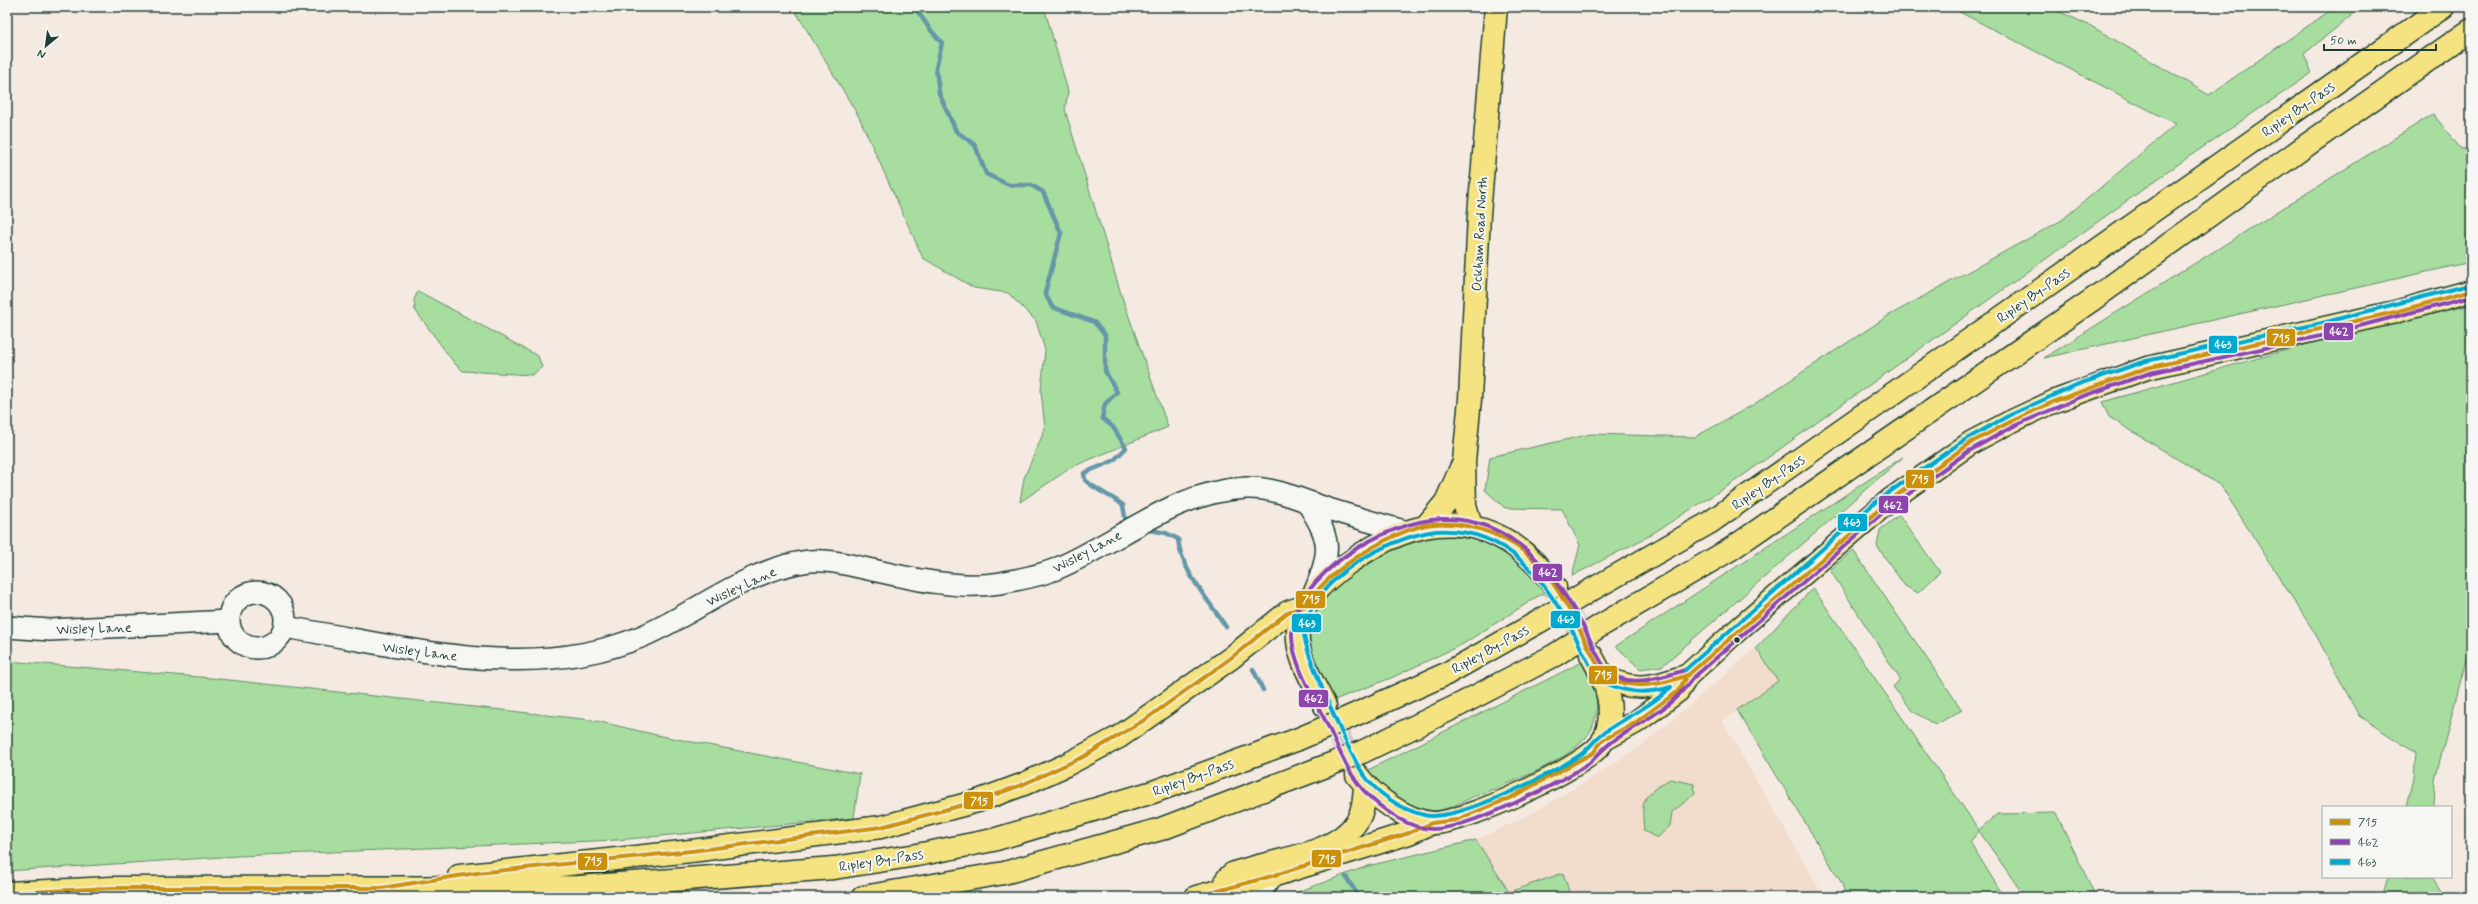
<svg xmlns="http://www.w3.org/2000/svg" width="2478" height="904" font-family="Mynerve,sans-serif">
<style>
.built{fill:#f2dccc}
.green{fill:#a8dda0;stroke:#648d6a}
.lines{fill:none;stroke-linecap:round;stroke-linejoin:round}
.stream{stroke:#6597a8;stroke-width:4.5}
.major-tunnel{stroke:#c9c7be;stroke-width:22;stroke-dasharray:22 11;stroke-linecap:butt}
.minor-casing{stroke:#1f3d34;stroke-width:24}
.major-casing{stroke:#1f3d34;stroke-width:25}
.highway-casing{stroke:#1f3d34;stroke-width:25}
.minor{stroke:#f6f6f2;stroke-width:21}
.major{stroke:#f5e382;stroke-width:22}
.highway{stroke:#f5e382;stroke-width:22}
.highway-bridge-casing{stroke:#1f3d34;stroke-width:25;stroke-linecap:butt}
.highway-bridge{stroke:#f5e382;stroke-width:22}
.bus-1-casing{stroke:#f6f6f2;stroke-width:7}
.bus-2-casing{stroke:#f6f6f2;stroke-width:7}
.bus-3-casing{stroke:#f6f6f2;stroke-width:7}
.bus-1{stroke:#cc910a;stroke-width:4}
.bus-2{stroke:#8e44ad;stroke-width:4}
.bus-3{stroke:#00a9ce;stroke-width:4}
.bus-dot{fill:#1f3d34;stroke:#f6f6f2;stroke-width:1.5}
.labels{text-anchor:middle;stroke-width:4;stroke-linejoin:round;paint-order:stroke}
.street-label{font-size:14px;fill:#1f3d34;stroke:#f6f6f2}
.line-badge{stroke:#f6f6f2;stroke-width:1.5}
.badge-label{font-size:11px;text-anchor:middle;font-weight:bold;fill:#fff}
</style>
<rect width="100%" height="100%" fill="#f4eae1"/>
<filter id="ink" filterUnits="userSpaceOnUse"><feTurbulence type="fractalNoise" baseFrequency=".025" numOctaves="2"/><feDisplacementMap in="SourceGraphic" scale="8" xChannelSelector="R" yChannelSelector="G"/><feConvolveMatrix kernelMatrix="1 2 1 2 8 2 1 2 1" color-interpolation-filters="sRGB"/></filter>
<g filter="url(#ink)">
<!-- built -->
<path class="built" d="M1756 648 1778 681 1722 721 1824 897H1571L1563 873 1509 892 1476 840 1527 816 1584 783 1645 743Z"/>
<!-- green -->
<path class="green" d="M793 7H1044L1068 91 1065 110 1122 297 1168 427 1072 467 1020 502 1024 478 1045 429 1041 391 1045 350 1036 321 1008 293 974 288 923 258 859 117Z
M1950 7H2049L2091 26 2209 95 2335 7H2362L2304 54 2312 73 2187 158 1731 484 1647 537 1572 576 1580 545 1562 509 1505 508 1485 490 1490 457 1591 434 1695 437 1751 406 1888 316 2062 220 2176 124Z
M2433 114 2461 149 2471 148V262L2044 358Z
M418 291 538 356 542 367 532 375 463 371 455 364 415 310 414 300Z
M2471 305V641L2435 779 2434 807H2407L2414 778 2416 753 2359 716 2316 635 2221 486 2109 417 2102 402 2351 332Z
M1903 457 1662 666 1640 669 1616 646Z
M1899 515 1940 572 1918 593 1905 586 1877 546 1880 530Z
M1455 534C1500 544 1520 557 1548 592L1540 595 1463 644 1391 678 1329 702 1307 651 1309 619 1330 589 1379 553 1426 535Z
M1853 550 1962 710 1935 725 1913 711 1893 687 1900 679 1830 570Z
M1813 588 1979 830 1997 814 2056 813 2096 897H2025L1979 831 1970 842 2004 897H1847L1841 882 1737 710 1778 681 1756 648Z
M1586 660C1594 684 1602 703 1592 728 1579 759 1504 785 1473 797 1461 802 1441 814 1427 811 1401 806 1384 789 1364 772Z
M7 661 211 678 592 720 661 736 860 774 854 818 617 840 238 856 7 871Z
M1670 779 1694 784 1695 794 1672 812 1670 826 1657 838 1644 831C1641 798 1642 796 1670 779Z
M1476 840 1509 892 1563 873 1571 897H1284L1368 866Z
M2388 877H2433L2446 897H2382Z"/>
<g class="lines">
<!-- stream -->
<path class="stream" d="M915 7 929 28 942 43 936 68 939 93 956 131 975 145 986 174 1009 185H1031L1043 192 1061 233 1045 293 1052 307 1094 322 1105 335V371L1117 392 1105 404 1102 418 1113 427 1126 448 1113 461 1084 473 1085 480C1097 491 1110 495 1123 505L1126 523 1129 524
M1145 529 1166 533 1178 539C1181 571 1209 600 1226 627
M1253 669 1263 690
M1346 877 1359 897"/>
<!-- major-tunnel -->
<path class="major-tunnel" d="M1556 588 1591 655
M1326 707 1357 774"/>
<!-- minor casing -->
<g class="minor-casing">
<path id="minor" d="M1306 501C1331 538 1332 550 1315 591
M229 620a28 28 0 1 1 56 0a28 28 0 1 1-56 0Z
M7 627 50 630 229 621
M284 627C401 645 528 685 643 636 700 611 747 569 809 561 830 559 852 566 873 570 913 579 960 590 1001 583 1019 579 1041 576 1058 568 1121 541 1174 491 1246 488 1273 487 1300 499 1325 508 1351 516 1378 524 1404 531
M1257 897 1272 876"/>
</g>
<!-- major casing -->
<g class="major-casing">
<path id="major" d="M1427 525 1446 502 1461 468
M1471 526 1465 506 1464 461 1470 399 1479 215 1496 7
M1603 675C1632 694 1657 686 1688 675
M1325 706C1314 683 1295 656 1298 630 1301 600 1325 580 1347 564 1423 509 1497 507 1555 587
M1603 740 1636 722 1678 691 1688 675 1741 627 1890 500 1972 442 2010 422 2055 401 2147 368 2395 312 2471 291
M1357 775C1373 796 1405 821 1433 823 1462 824 1590 766 1603 741 1618 712 1606 681 1591 655
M1224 890 1227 879 1232 874C1269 859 1334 858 1357 821 1364 811 1364 798 1365 786"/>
</g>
<!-- highway casing -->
<g class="highway-casing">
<path id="highway" d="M1584 594 1709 523 2443 7
M1600 626 1731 549 2092 300 2304 147 2471 30
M1343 720 1446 674 1540 621
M1362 752 1459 705 1555 655
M459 876 691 851 881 827 978 801 1024 784 1066 765 1119 737 1231 658 1288 612 1306 606
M7 893 111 888 579 887 834 868 917 855 993 840 1153 792 1296 740
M863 897 1004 873 1161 829 1313 771
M1196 897 1272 876 1409 833 1432 823"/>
</g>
<!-- minor -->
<use href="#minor" class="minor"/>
<!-- major -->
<use href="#major" class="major"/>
<!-- highway -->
<use href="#highway" class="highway"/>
<!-- highway-bridge casing -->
<g class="highway-bridge-casing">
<path id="highway-bridge" d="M1540 621 1584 594
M1555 655 1600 626
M1296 740 1343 720
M1313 771 1362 752"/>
</g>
<!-- highway-bridge -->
<use href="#highway-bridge" class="highway-bridge"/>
<!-- bus-1 casing -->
<g class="bus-1-casing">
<path id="bus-1" d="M7 893 111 888H381L477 873 691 851 881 827 978 801 1024 784 1083 757 1146 719 1231 658 1288 612 1306 606C1322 579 1356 556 1384 541 1398 534 1411 528 1426 525 1469 519 1516 537 1543 570 1568 601 1584 641 1603 675 1632 691 1658 686 1688 675L1890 500 1972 442 2010 422 2055 401 2147 368 2395 312 2471 291
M1196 897 1272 876 1409 833 1432 823 1456 820 1510 798 1593 753 1603 740 1636 722 1678 691 1685 679"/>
</g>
<!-- bus-2 casing -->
<g class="bus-2-casing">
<path id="bus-2" d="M1685 670C1664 677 1626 690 1607 670 1597 659 1589 635 1581 622 1552 568 1508 516 1441 519 1387 521 1294 574 1292 634 1291 661 1315 700 1327 724 1342 756 1351 783 1379 805 1394 817 1414 829 1433 829 1468 829 1558 784 1588 764 1597 757 1603 748 1612 742 1641 722 1671 709 1692 679L1886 510 1969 451 2014 426 2081 397 2150 373 2325 335 2471 297"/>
</g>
<!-- bus-3 casing -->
<g class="bus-3-casing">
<path id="bus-3" d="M1436 531C1507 527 1544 578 1574 634 1582 649 1589 668 1600 680 1623 693 1645 695 1671 687 1651 707 1625 717 1602 734 1594 740 1589 749 1580 755 1552 774 1455 823 1424 815 1401 810 1375 792 1362 772 1351 756 1302 648 1304 632 1310 579 1389 537 1436 531Z
M1685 670 1878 500 1963 441 2008 416 2076 385 2146 361 2322 323 2469 285"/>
</g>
<!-- bus-1 -->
<use href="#bus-1" class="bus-1"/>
<!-- bus-2 -->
<use href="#bus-2" class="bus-2"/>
<!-- bus-3 -->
<use href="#bus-3" class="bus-3"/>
</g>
</g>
<!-- markers -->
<circle class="bus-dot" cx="1737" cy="640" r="3.5"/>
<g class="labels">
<!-- street labels -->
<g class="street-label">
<text transform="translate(2298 109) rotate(-35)" y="5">Ripley By-Pass</text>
<text transform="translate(1479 234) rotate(-87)" y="5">Ockham Road North</text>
<text transform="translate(2033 295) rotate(-35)" y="5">Ripley By-Pass</text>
<text transform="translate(1768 482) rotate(-35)" y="5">Ripley By-Pass</text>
<text transform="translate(1087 551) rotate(-28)" y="5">Wisley Lane</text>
<text transform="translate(741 586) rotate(-25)" y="5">Wisley Lane</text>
<text transform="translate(94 628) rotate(-2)" y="5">Wisley Lane</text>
<text transform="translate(1490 649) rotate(-29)" y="5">Ripley By-Pass</text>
<text transform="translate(420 651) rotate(7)" y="5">Wisley Lane</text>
<text transform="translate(1193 777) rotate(-20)" y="5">Ripley By-Pass</text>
<text transform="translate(881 860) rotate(-9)" y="5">Ripley By-Pass</text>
</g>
</g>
<g class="line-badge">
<rect x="2323" y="322" width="31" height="19" rx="4" fill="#8e44ad"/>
<rect x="2266" y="328" width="30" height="19" rx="4" fill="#cc910a"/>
<rect x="2208" y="335" width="30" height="19" rx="4" fill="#00a9ce"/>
<rect x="1905" y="469" width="30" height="20" rx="4" fill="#cc910a"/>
<rect x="1878" y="495" width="31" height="19" rx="4" fill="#8e44ad"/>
<rect x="1837" y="513" width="31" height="19" rx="4" fill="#00a9ce"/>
<rect x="1532" y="563" width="31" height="19" rx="4" fill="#8e44ad"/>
<rect x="1295" y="590" width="31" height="19" rx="4" fill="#cc910a"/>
<rect x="1550" y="610" width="31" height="19" rx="4" fill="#00a9ce"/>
<rect x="1291" y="613" width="31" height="20" rx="4" fill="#00a9ce"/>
<rect x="1588" y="665" width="30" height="20" rx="4" fill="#cc910a"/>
<rect x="1298" y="689" width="31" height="19" rx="4" fill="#8e44ad"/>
<rect x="963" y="791" width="31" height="19" rx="4" fill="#cc910a"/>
<rect x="1311" y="849" width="31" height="19" rx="4" fill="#cc910a"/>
<rect x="577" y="852" width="31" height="19" rx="4" fill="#cc910a"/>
</g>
<g class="badge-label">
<text x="2339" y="335">462</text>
<text x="2281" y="342">715</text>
<text x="2223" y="348">463</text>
<text x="1920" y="483">715</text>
<text x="1893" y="509">462</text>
<text x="1852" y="526">463</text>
<text x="1548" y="576">462</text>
<text x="1311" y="603">715</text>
<text x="1566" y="623">463</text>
<text x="1307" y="627">463</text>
<text x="1603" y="679">715</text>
<text x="1314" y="702">462</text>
<text x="979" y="805">715</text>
<text x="1327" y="863">715</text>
<text x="593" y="865">715</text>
</g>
<!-- margin -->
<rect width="2478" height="904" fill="none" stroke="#f6f6f2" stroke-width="24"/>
<rect x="12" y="12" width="2454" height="880" fill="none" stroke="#1f3d34" stroke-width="1.5" filter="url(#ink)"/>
<!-- legend -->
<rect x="2322" y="806" width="130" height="72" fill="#f6f6f2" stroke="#a0aca6"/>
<rect x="2330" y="819" width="20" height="6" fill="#cc910a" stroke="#a0aca6"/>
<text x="2358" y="826" font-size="12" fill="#1f3d34">715</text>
<rect x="2330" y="839" width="20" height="6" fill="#8e44ad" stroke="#a0aca6"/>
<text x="2358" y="846" font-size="12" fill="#1f3d34">462</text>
<rect x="2330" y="859" width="20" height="6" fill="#00a9ce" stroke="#a0aca6"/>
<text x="2358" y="866" font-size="12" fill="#1f3d34">463</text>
<!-- north arrow -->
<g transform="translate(46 46) rotate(209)" stroke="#f6f6f2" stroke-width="3" paint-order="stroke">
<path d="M0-3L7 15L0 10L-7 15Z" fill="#1f3d34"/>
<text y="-6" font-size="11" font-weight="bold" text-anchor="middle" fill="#1f3d34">N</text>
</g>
<!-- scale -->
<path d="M2324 44v6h112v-6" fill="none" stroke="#1f3d34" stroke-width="2"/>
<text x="2330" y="44" font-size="12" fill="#1f3d34" stroke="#f6f6f2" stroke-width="3" paint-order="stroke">50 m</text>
</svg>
